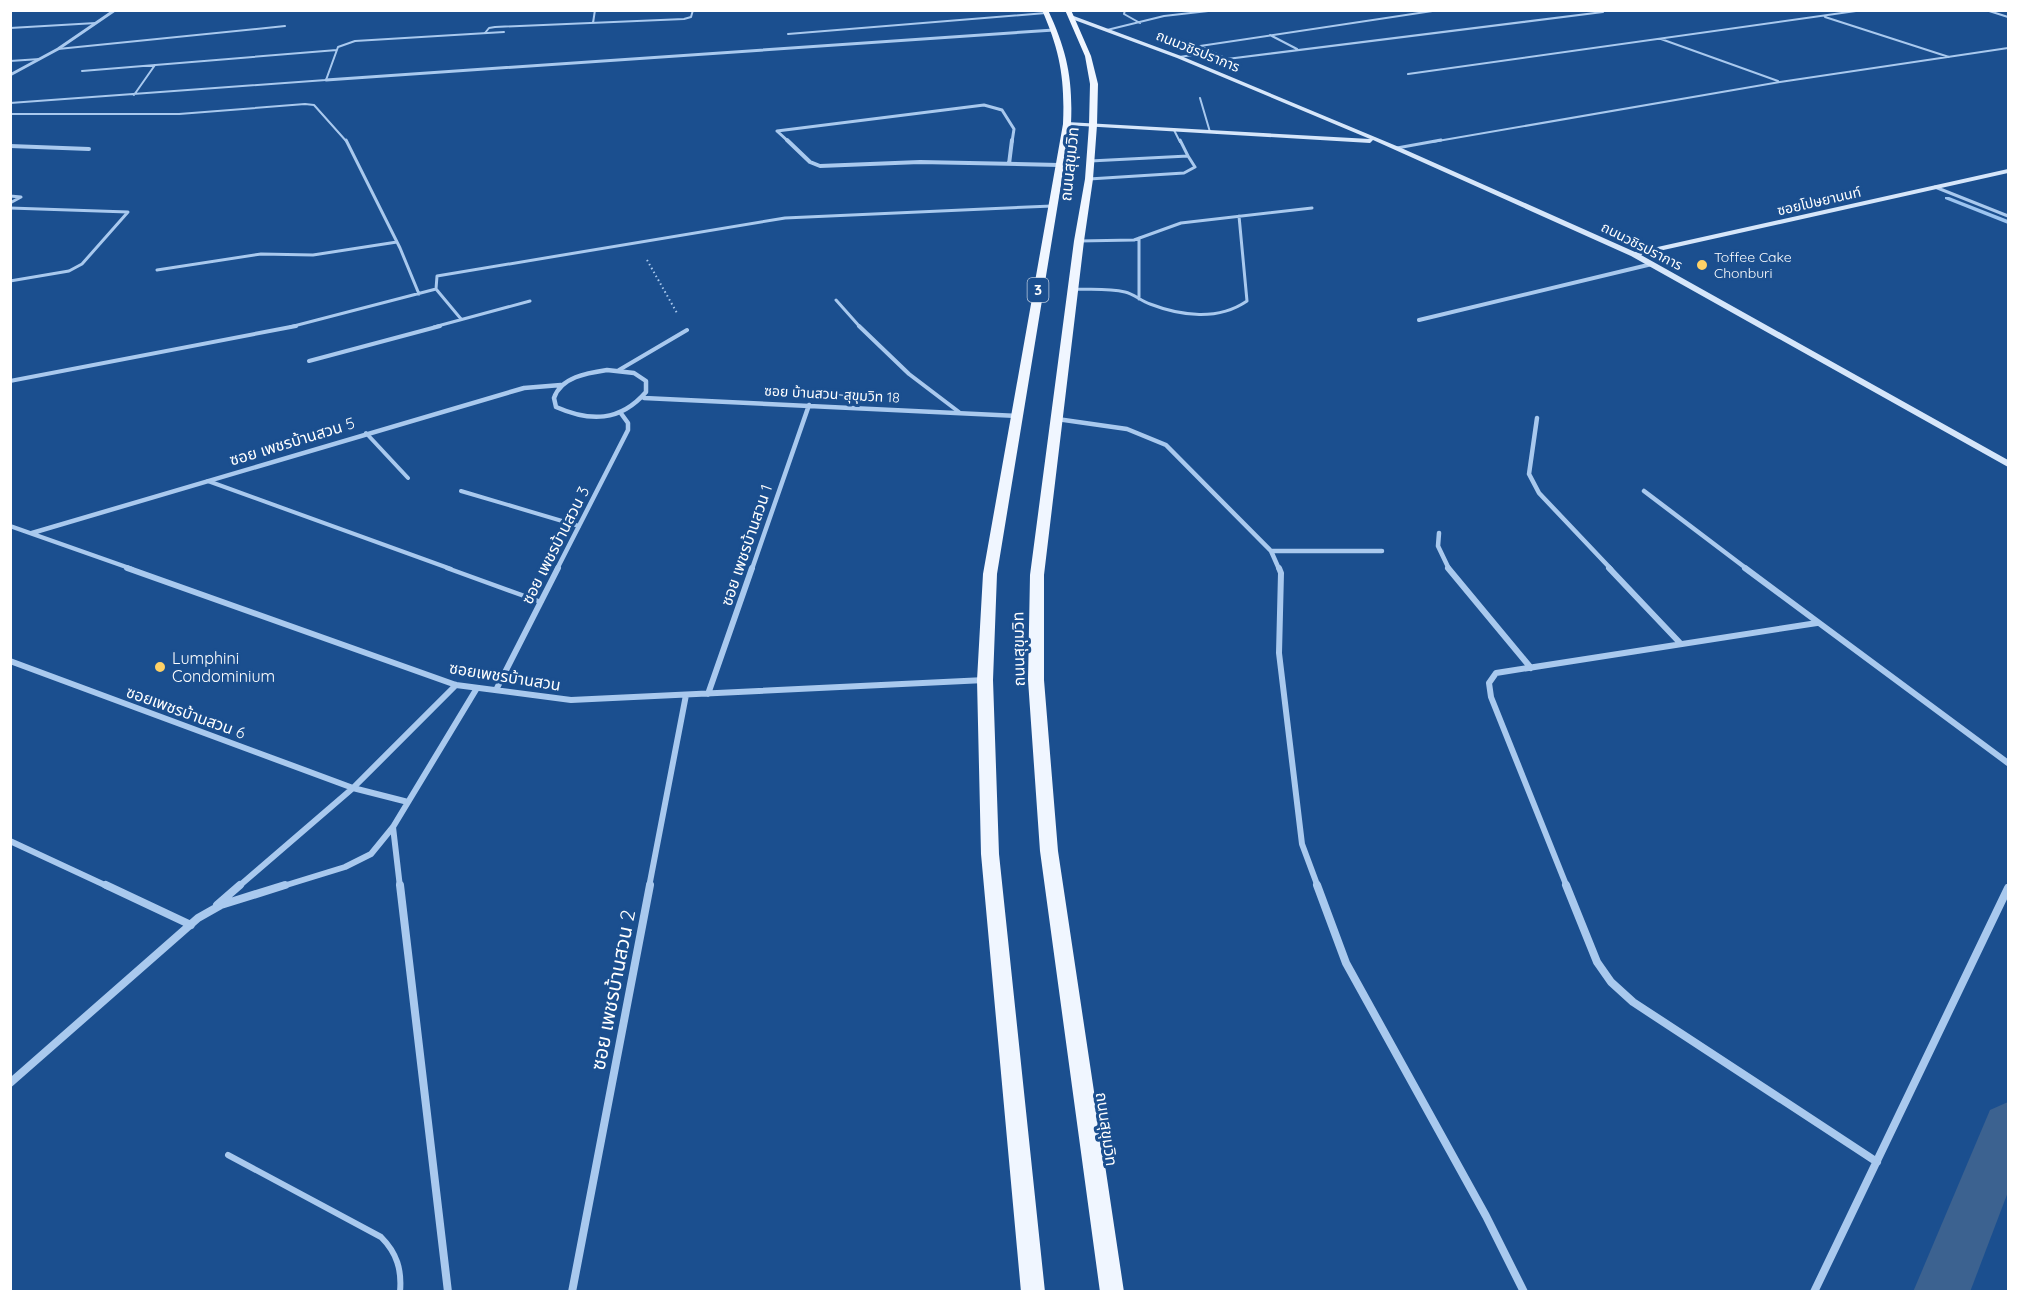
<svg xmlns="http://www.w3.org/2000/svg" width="2019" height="1302" font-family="Quicksand,'Noto Sans Thai',sans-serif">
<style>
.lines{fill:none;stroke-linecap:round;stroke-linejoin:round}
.stream{fill:#9cc4f0;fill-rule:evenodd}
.canal{fill:#3c6290;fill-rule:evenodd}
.path{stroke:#a9c9ee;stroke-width:2;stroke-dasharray:1.5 3;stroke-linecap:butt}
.lane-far4{stroke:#a9c9ee;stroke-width:2}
.lane-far3{stroke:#a9c9ee;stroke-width:3}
.lane-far2{stroke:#a9c9ee;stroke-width:4}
.lane-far1{stroke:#a9c9ee;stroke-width:4.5}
.lane{stroke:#a9c9ee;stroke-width:6}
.street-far4{stroke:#a9c9ee;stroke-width:3}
.street-far3{stroke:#a9c9ee;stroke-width:4}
.street-far2{stroke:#a9c9ee;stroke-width:4.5}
.street-far1{stroke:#a9c9ee;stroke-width:6}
.street{stroke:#a9c9ee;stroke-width:8}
.secondary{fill:#d6e6fa;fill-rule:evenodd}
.primary{fill:#f0f6ff;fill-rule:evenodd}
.poi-dot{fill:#ffd166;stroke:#1b4f8f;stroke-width:2}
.labels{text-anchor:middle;stroke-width:6;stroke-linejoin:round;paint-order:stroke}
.far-street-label{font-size:14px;fill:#fff;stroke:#1b4f8f}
.far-poi-label{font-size:14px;fill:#fff;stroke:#1b4f8f;text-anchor:start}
.shield{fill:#1b4f8f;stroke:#bbcadd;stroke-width:1.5}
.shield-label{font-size:15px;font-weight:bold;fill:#fff}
.street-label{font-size:16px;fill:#fff;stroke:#1b4f8f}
.poi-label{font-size:16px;fill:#fff;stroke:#1b4f8f;text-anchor:start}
.near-street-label{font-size:20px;fill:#fff;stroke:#1b4f8f}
</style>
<rect width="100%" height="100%" fill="#1b4f8f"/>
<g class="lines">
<!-- stream -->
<path class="stream" d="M1945 197H1949L2008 220V224L1945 199Z"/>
<!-- canal -->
<path class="canal" d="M2008 1102V1192L1970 1292H1913L1990 1110Z"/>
<!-- path -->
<path class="path" d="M647 260 677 313"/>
<!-- lane-far4 -->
<path class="lane-far4" d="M1125 10 1124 14 1140 23
M1439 10 1200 46 1227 59 1603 12
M1986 10 2008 17
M1825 17 1949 57
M593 23 595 10
M10 28 96 23
M1107 30 1164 16 1217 10
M485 33 489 28 495 27 684 19 691 17 693 10
M788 34 1046 13
M1270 35 1297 49
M1661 39 1778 81
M58 49 285 26
M1179 57 1213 52
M10 61 40 59
M82 71 337 50
M1408 74 1863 10
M134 95 155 65
M1200 98 1210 132
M10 103 326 80 338 47 355 41 504 32
M10 114H179L305 104 314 105 347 142
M1174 130 1180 142
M1432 142 1780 82 2008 48"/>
<!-- lane-far3 -->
<path class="lane-far3" d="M346 140 400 248 419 294
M1180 140 1188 156
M1397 148 1441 140
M1089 179 1184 173 1195 167 1188 156 1090 161
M1935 187 2008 216
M10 196 21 197 10 203
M10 208 128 212 82 264 69 271 10 281
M1139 238V299
M1079 241 1134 240 1181 223 1312 208
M157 270 261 254 313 255 397 242
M1074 289C1091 290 1108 288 1125 292 1134 294 1141 301 1150 304 1181 316 1218 321 1247 301L1239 216
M836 300 860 327
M461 319 436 289 437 276 785 218 1052 206
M290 327 436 289
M434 327 530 301"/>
<!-- lane-far2 -->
<path class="lane-far2" d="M859 326 909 374 959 412
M309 361 440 326
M619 370 687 330
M10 381 296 326
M366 433 408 478
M208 481 451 569
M461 491 579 526"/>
<!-- lane-far1 -->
<path class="lane-far1" d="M447 568 541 602"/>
<!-- lane -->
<path class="lane" d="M228 1155 381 1237C397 1253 402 1270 400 1292"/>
<!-- street-far4 -->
<path class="street-far4" d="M10 75 58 49 115 10
M326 80 1054 30
M777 131 789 142
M777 131 984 105 1002 110 1014 129 1012 142"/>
<!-- street-far3 -->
<path class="street-far3" d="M787 140 810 162 820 166 920 162 1059 165
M10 146 89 149
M1009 164 1012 140
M1419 320 1652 264"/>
<!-- street-far2 -->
<path class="street-far2" d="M607 370 634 373 646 381V392C620 422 590 422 556 407L554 398C561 377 587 373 607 370Z
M644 398 1018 416
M1537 418 1529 474 1539 493 1611 569
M1057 419 1127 429 1166 445 1271 551 1279 569
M1644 491 1747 569
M10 526 132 569
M32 533 524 388 561 385
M1439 533 1438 546 1449 569
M1271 551H1382
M557 569 628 430V423L620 412
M752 569 809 405"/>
<!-- street-far1 -->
<path class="street-far1" d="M127 568 456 685 571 700 985 680
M1279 568 1281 573 1279 653 1302 844 1318 887
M1448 568 1531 668
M1609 568 1681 644
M1745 568 2008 763
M10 661 353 788 408 802
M496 690 558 568
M708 694 752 568
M393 827 400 887
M10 841 109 887
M238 887 353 788 456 685
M280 887 345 867 371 854 393 827 477 688
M649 887 686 695
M1567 887 1491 697 1489 683 1496 673 1817 623"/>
<!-- street -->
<path class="street" d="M106 885 191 925
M400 885 448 1292
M1317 885 1346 963 1486 1216 1524 1292
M1566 885 1597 962 1611 982 1633 1002 1877 1162
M217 905 240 885
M10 1083 198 918 221 905 285 885
M572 1292 650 885
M1814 1292 2008 888"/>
<!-- secondary -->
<path class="secondary" d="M1071 15 1181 56 1399 147 1635 252 2008 169V173L1641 255 2008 460V467L1631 256 1373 140 1370 143 1065 125V123L1067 122 1370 139 1177 58 1069 18Z"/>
<!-- primary -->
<path class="primary" d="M1042 10H1048C1067 51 1073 79 1071 124L997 574 993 680 999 854 1045 1292H1021L981 854 977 680 983 574 1063 124C1065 79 1060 51 1042 10Z
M1065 10H1071L1091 56 1098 84 1097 125 1093 179 1084 241 1044 575V680L1058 851 1124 1292H1100L1040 851 1028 680 1030 575 1074 241 1085 179 1089 125 1090 84 1085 56Z"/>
</g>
<!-- markers -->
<g class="poi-dot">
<circle cx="1702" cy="265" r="6"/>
<circle cx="160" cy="667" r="6"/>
</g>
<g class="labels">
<!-- far-street labels -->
<g class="far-street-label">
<text transform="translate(1198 51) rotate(22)" y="5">ถนนวชิรปราการ</text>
<text transform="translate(1819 201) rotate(-13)" y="5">ซอยโปษยานนท์</text>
<text transform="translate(1642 246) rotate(27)" y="5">ถนนวชิรปราการ</text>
<text transform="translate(832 394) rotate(3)" y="5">ซอย บ้านสวน-สุขุมวิท 18</text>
</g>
<!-- far-poi labels -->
<g class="far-poi-label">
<text x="1714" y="262">Toffee Cake<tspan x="1714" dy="16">Chonburi</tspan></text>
</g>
<!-- shield labels -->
<rect class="shield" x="1027.5" y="278" width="21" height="24" rx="4.5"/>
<g class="shield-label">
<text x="1038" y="295">3</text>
</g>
<!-- street labels -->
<g class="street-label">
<text transform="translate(1069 164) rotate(-84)" y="6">ถนนสุขุมวิท</text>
<text transform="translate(292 441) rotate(-17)" y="6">ซอย เพชรบ้านสวน 5</text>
<text transform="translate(555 545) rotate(-63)" y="6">ซอย เพชรบ้านสวน 3</text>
<text transform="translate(746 545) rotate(-71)" y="6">ซอย เพชรบ้านสวน 1</text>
<text transform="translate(1018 649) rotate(-91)" y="6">ถนนสุขุมวิท</text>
<text transform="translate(505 676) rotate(9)" y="6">ซอยเพชรบ้านสวน</text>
<text transform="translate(186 712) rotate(20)" y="6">ซอยเพชรบ้านสวน 6</text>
<text transform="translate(1107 1129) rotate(82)" y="6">ถนนสุขุมวิท</text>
</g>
<!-- poi labels -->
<g class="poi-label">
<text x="172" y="664">Lumphini<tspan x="172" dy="18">Condominium</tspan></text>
</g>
<!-- near-street labels -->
<g class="near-street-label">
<text transform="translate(613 990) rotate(-79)" y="7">ซอย เพชรบ้านสวน 2</text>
</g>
</g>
<!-- border -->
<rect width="2019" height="1302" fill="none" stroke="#ffffff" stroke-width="24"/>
</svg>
